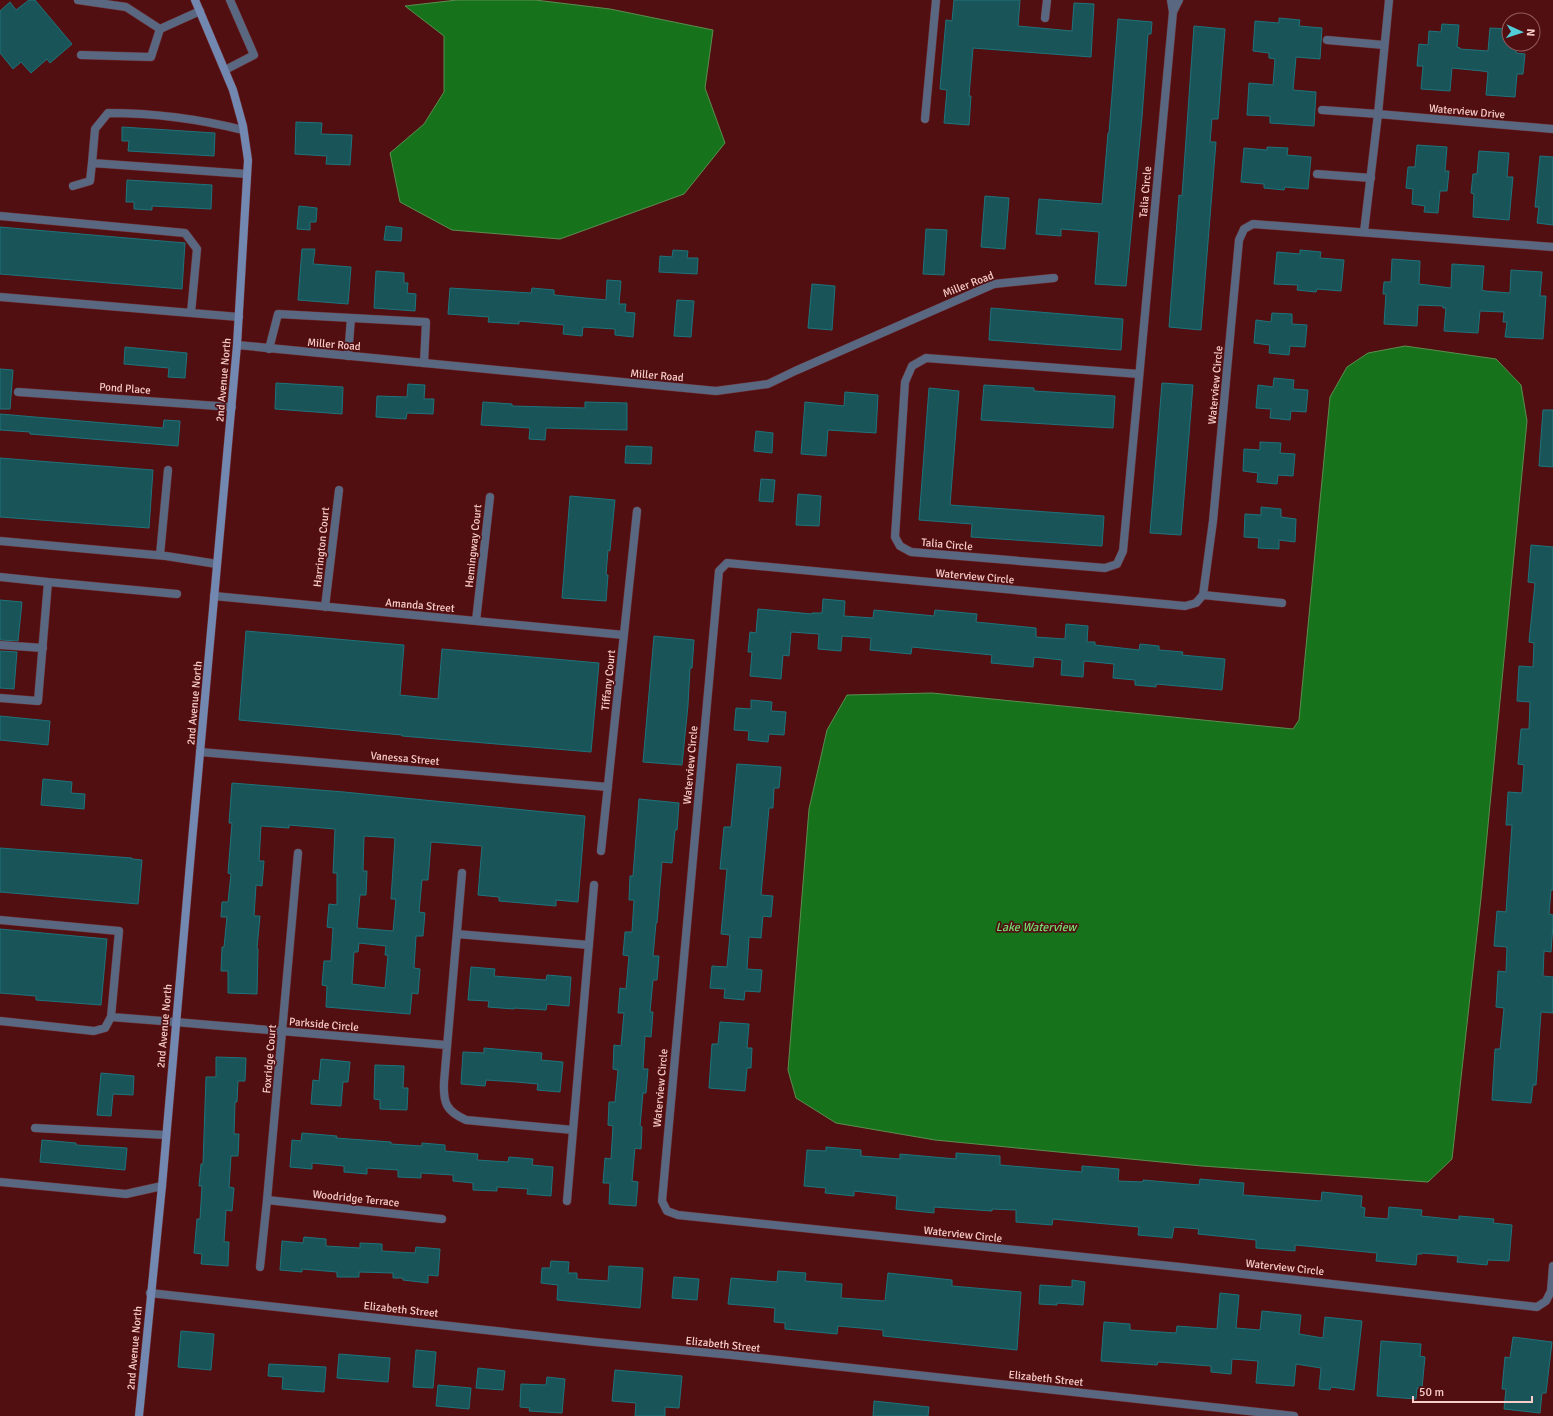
<svg xmlns="http://www.w3.org/2000/svg" width="1553" height="1416" font-family="Signika,sans-serif">
<style>
.water{fill:#17731b;stroke:#5a8e50}
.building{fill:#195459;stroke:#1e747b;fill-rule:evenodd}
.lines{fill:none;stroke-linecap:round;stroke-linejoin:round}
.lane-casing{stroke:#6d2d2f;stroke-width:9}
.street-casing{stroke:#6d2d2f;stroke-width:9}
.secondary-casing{stroke:#6d2d2f;stroke-width:9}
.lane{stroke:#5a6781;stroke-width:8}
.street{stroke:#5a6781;stroke-width:8}
.secondary{stroke:#7388b1;stroke-width:8}
.labels{text-anchor:middle;stroke-width:3.5;stroke-linejoin:round;paint-order:stroke}
.street-label{font-size:11px;fill:#f8cdca;stroke:#520f12}
.water-label{font-size:12px;font-style:italic;fill:#73de71;stroke:#520f12}
</style>
<rect width="100%" height="100%" fill="#520f12"/>
<!-- water -->
<path class="water" d="M457 0H535L610 9 713 30 705 88 725 143 684 194 560 239 452 230 400 202 390 153 424 124 444 92V36L405 6Z
M1405 346 1496 359 1521 385 1527 421 1481 898 1452 1159 1428 1182 1202 1166 935 1140 836 1123 796 1098 788 1070 809 809 827 730 847 695 932 693 1293 729 1299 720 1330 397 1347 367 1368 353Z"/>
<!-- building -->
<path class="building" d="M29 0H35L72 44 50 63 47 59 31 73 21 62 13 69 0 53V11L10 2 16 10Z
M954 0H1020L1018 26 1072 31 1074 3 1094 4 1091 57 973 48 969 96H971L969 125 944 123 947 90 940 89 941 76 946 20 952 21Z
M1279 18 1300 20 1299 26 1322 28 1320 59 1296 57 1293 90 1316 92 1314 126 1270 123V116L1247 115 1249 83 1273 85 1275 59 1269 58V53L1253 51 1255 21 1279 23Z
M1118 19 1152 22 1151 34H1148L1142 117 1126 286 1095 284 1099 232 1061 229V236L1036 234 1039 199 1102 204 1108 133H1109Z
M1442 24 1459 25 1457 47 1460 48V49L1488 51 1490 28 1509 29V44H1517L1516 53 1525 54 1523 74H1517L1515 97 1486 95 1488 72 1482 71 1452 68 1450 91 1421 89 1423 66H1417L1419 44 1428 45 1429 31 1441 32Z
M1194 26 1225 29 1218 119H1212L1210 142H1216L1201 330 1169 327 1179 195 1182 196Z
M296 122 322 123 321 134 352 135 350 165 326 164 327 156 295 154Z
M122 127 215 133 214 156 128 151 129 141H122Z
M1417 145 1447 147 1445 171H1449L1447 191H1440L1438 213 1424 212 1425 206 1412 204 1413 189 1406 188 1408 167H1415Z
M1267 147 1288 148 1287 155 1311 157 1308 189 1285 187 1284 190 1264 188V184L1241 182 1244 148 1267 150Z
M1479 151 1509 153 1507 177H1513L1509 220 1473 217 1474 194 1471 193 1473 174H1477Z
M1540 156 1553 157V225L1537 223 1539 207H1535Z
M127 180 212 185 211 209 152 206V210L134 209V202H126Z
M985 196 1009 198 1005 249 981 247Z
M299 206 317 208 316 222H310V230L297 229Z
M386 226 402 228 401 241 384 240Z
M0 227 185 243 182 289 0 274Z
M926 229 947 230 944 275 923 274Z
M302 249H315L313 264 351 267 348 304 298 300Z
M673 250 688 251 687 258H698L697 274 659 272 660 256 672 257Z
M1300 250 1321 252 1320 258 1344 260 1341 291 1317 289 1316 292 1297 290 1298 285 1274 284 1277 252 1300 254Z
M1392 259 1420 261 1419 284 1451 288 1452 264 1484 266 1482 290 1485 291 1510 293 1511 270 1542 272 1540 296H1546L1543 339 1505 337 1507 322H1503L1504 312 1480 311 1478 333 1444 331 1446 308H1443V306L1418 305 1417 326 1384 324 1386 294H1383L1384 282H1391Z
M376 271 404 273V283H408L407 293 416 294 415 311 374 308Z
M607 280 621 281 619 304H626L625 312 635 313 633 337 615 335V329L583 327 582 336 563 334 564 325 519 321V324L488 322 489 317 448 314 450 288 531 293 532 288 554 290V295L606 300Z
M812 284 835 286 832 330 808 328Z
M677 300 694 301 691 337 674 336Z
M991 308 1123 319 1121 350 989 340Z
M1272 313 1292 314V324L1307 325 1305 347 1290 346 1289 355 1269 353 1270 345 1254 343 1256 320 1271 322Z
M125 347 187 353 185 378 168 377 169 368 124 364Z
M0 369 13 370 10 409H0Z
M1274 378 1294 380 1293 389 1308 390 1306 412 1291 411 1290 420 1270 418 1271 409 1256 408 1258 385 1273 387Z
M276 383 343 387 342 414 275 409Z
M1162 383 1193 385 1181 535 1150 533Z
M408 384 425 385 424 399H434L433 414 407 413 406 419 376 417 377 396 407 397Z
M984 385 1034 388V391L1115 396 1113 428 981 420Z
M929 388 959 391 950 505 1104 516 1102 546 971 537 972 524 919 520Z
M845 392 878 395 876 433 828 430 826 456 801 454 805 402 844 406Z
M483 402 512 404V406L585 408V402L627 403V430L546 428 545 440 529 439 530 428 481 425Z
M1543 410H1553V467L1539 466Z
M0 414 163 428 164 420 180 421 178 446 30 434V432L0 430Z
M756 431 773 433 772 453 754 451Z
M1260 442 1281 443 1280 453 1295 454 1293 476 1278 475 1277 484 1257 482 1258 473 1243 471 1244 449 1260 450Z
M626 446 652 447 651 464 625 463Z
M0 458 153 470 149 528 0 517Z
M761 479 775 480 773 502 759 501Z
M798 494 821 496 819 526 796 525Z
M570 496 615 500 610 551 608 550 606 575H608L606 601 562 598Z
M1261 507 1281 509V517L1296 519 1295 542 1279 540V549L1258 548 1259 538 1244 537 1245 514 1261 515Z
M1531 545 1553 547V890H1551L1549 914 1553 915V925L1551 952 1544 951 1543 976 1553 977V1013L1541 1012 1536 1085H1533L1531 1103 1492 1100 1495 1049H1500L1504 1008 1496 1007 1498 971 1506 972 1507 947 1494 946 1497 911 1506 912 1512 825H1506L1508 792 1522 793 1524 765 1518 764 1521 729H1529L1530 702 1517 701 1519 666 1533 667 1534 643 1529 642 1535 583 1528 582Z
M823 599 845 601 844 616 873 618 874 610 934 616 935 610 977 614 976 622 1036 628V637L1065 639 1066 624 1088 626 1087 642H1095V645L1139 650 1140 644 1159 646V650L1183 652 1182 655 1225 659 1222 690 1156 684V687L1135 685V680L1113 678 1114 664 1084 661 1083 677 1061 675 1062 660 1034 657 1033 667 991 663 992 655 912 647 911 654 870 650 871 638 842 636 841 651 818 649 819 634 791 632 789 656 783 655 781 679 750 676 752 652H748L750 632 756 633 758 609 812 614V613H822Z
M0 600 22 602 18 641 0 640Z
M246 631 404 645 400 695 438 699 442 649 599 663 591 752 402 736V735L239 720Z
M654 636 694 640 692 668H690L688 705 682 765 643 762Z
M0 651 17 652 14 689 0 688Z
M751 700 772 702 771 711 786 712 784 735 769 734 768 742 748 740 749 731 734 730 736 708 751 709Z
M0 716 50 721 48 745 0 740Z
M737 764 781 767 779 788H774L773 808H769L761 895 773 896 771 917 763 916 761 938 749 937 747 969 762 970 760 992 745 991 744 1000 724 998 725 989 710 988 712 966 727 967 730 935 721 934 727 869H720L724 827H731Z
M43 779 72 782 71 793 85 794 84 809 41 805Z
M232 783 344 792 585 816 578 902 556 900V906L499 901V897L478 895 482 846 431 842 428 880H422L419 912 425 913 423 936H416L414 968 420 969 418 994 412 993 410 1014 326 1007 327 986 322 985 324 961H331L333 928 327 927 329 904 337 905V873H333L335 829 289 825V828L261 826 259 861H264L262 886 256 885 254 916H260L257 948 258 949 257 994 228 993V971H221L222 947H224L227 917H221L222 902H228L231 874 228 873 232 823H229ZM364 836 395 838 391 899H396L393 931 357 928 360 895H366L367 871H363ZM359 943 386 946 385 955H388L385 988 352 984 354 952H358Z
M639 799 679 803 677 830H675L672 863 662 862 657 923H656L653 956H659L657 980H653L650 1012H653L651 1037 645 1036 643 1069H648L646 1093H643L640 1126 642 1127 641 1149 635 1148 632 1181 638 1182 636 1206 609 1204 610 1183H603L605 1158 611 1159 613 1126 608 1125 609 1102H615L618 1070 613 1069 614 1045 621 1046 624 1013H618L620 988 626 989 629 956 623 955 625 932H632L634 900H629L630 876H633Z
M0 848 132 858V859L142 860 138 904 0 892Z
M0 929 107 939 101 1005 36 1000V996L0 993Z
M471 967 495 969 494 976 546 980 547 975 571 977 569 1006 547 1004 546 1010 514 1008V1009L488 1007 489 1001 468 1000Z
M720 1022 749 1024 747 1048H752L751 1068H747L745 1091 709 1088 712 1044H718Z
M484 1048 542 1053 541 1060 563 1062 560 1092 537 1090 538 1084 516 1082 486 1080 485 1086 461 1084 463 1052 484 1053Z
M216 1057 246 1058 245 1081H238L237 1102H235L234 1134H239L238 1156H231L229 1187 234 1188 232 1211 226 1210 224 1242H229L228 1266 201 1264 202 1254 194 1253 197 1219H200L202 1186H199L201 1164H203L206 1077H216Z
M321 1059 350 1062 348 1082H343L341 1106 311 1104 313 1080 319 1081Z
M375 1065 404 1066 403 1088H408L407 1110 380 1109V1100L374 1099Z
M101 1073 134 1076 133 1095 113 1094 111 1116 97 1115Z
M302 1133 337 1136 336 1138 391 1142V1144L422 1146V1143L445 1145V1151L478 1154 477 1160 508 1162 509 1157 533 1159 532 1165 553 1167 551 1196 527 1194 528 1189 497 1187V1191L473 1190V1183L453 1181V1175L421 1173V1178L398 1177V1170L367 1168V1174L344 1172V1166L312 1163V1169L290 1167 292 1140 301 1141Z
M42 1140 76 1143V1145L127 1148 125 1170 40 1162Z
M826 1147 861 1150V1156L900 1159V1154L956 1159V1153L1000 1156V1165L1082 1172V1166L1119 1169 1118 1181 1143 1182V1180L1199 1185 1200 1179 1244 1183 1243 1195 1321 1201 1322 1192 1362 1196 1361 1207 1365 1208 1364 1217 1388 1219 1389 1207 1422 1210 1421 1216 1459 1220V1216L1494 1219 1493 1223 1512 1225 1509 1261 1488 1260 1487 1265 1457 1262 1458 1256 1422 1253V1254H1417L1416 1265 1376 1261 1377 1253 1295 1245V1251L1256 1248V1240L1198 1234 1199 1229 1174 1227 1172 1238 1138 1235 1139 1227 1053 1219 1052 1225 1016 1222V1210L992 1209V1211L934 1207V1213L896 1209 897 1196 854 1191V1196L825 1193 826 1188 804 1186 807 1150 826 1151Z
M304 1237 326 1239V1246L360 1248V1243L382 1244V1251L415 1253 416 1247 440 1249 438 1276 428 1275V1283L403 1280V1278H393V1273L359 1272V1277H337V1272L302 1269V1272L280 1270 282 1241 303 1243Z
M551 1261 569 1262 568 1273H577V1279L608 1281 609 1266 643 1268 640 1308 557 1300 558 1285 541 1283 542 1268H550Z
M778 1271 806 1273 805 1281 842 1284 841 1298 885 1301 888 1273 952 1280V1286L1021 1292 1017 1350 883 1336V1330L838 1326 837 1334 785 1329V1323L774 1322 775 1308 728 1304 731 1278 777 1282Z
M674 1277 699 1279 697 1300 672 1298Z
M1072 1280 1085 1282 1083 1305 1057 1303V1305L1039 1304 1040 1285 1072 1287Z
M1220 1293 1239 1295 1236 1328 1260 1330 1262 1311 1301 1315 1299 1334 1323 1338 1325 1317 1362 1321 1354 1390 1331 1387 1330 1390 1319 1389 1321 1368 1296 1364 1294 1386 1256 1383 1258 1361 1232 1359 1231 1374 1211 1372V1366L1158 1362 1157 1365 1101 1361 1104 1322 1130 1324V1330L1176 1333 1177 1326 1217 1329Z
M181 1331 214 1334 211 1370 178 1367Z
M1513 1337 1552 1342 1546 1393H1542L1540 1413 1504 1409 1506 1389H1502L1505 1357 1510 1358Z
M1381 1341 1421 1344 1420 1356 1425 1357 1422 1388H1417L1416 1399 1377 1396Z
M416 1350 436 1352 433 1388 413 1387Z
M339 1354 390 1358 388 1382 337 1378Z
M269 1364 326 1367 324 1392 282 1389 283 1377 268 1376Z
M478 1368 505 1371 503 1390 476 1388Z
M615 1370 682 1376 679 1408 665 1407V1416H635L636 1403 612 1401Z
M547 1377 565 1379 562 1413 529 1411 530 1408 520 1407 521 1384 546 1385Z
M438 1385 471 1388 469 1409 436 1406Z
M874 1401 929 1407 928 1416H873Z"/>
<g class="lines">
<!-- lane casing -->
<g class="lane-casing">
<path id="lane" d="M78 0 126 7 160 29
M1045 18 1047 0
M1327 40 1384 45
M81 55 151 57 160 29 200 11
M225 70 254 55 230 0
M1322 110 1378 114
M925 119 936 0
M92 163 95 129 108 113C154 113 199 119 243 130
M1317 174 1371 178
M73 186 90 181 92 163 247 174
M0 216 185 233 197 249 191 313
M0 297 239 317
M269 349 278 314 426 322 424 363
M348 356 351 318
M0 541 166 556 217 564
M160 555 168 470
M0 577 48 582 38 701 0 698
M48 582 177 594
M1203 595 1282 603
M0 645 43 648
M0 920 119 931 111 1017 105 1028 94 1031 0 1021
M111 1017 175 1022
M35 1128 166 1135
M0 1182 126 1194 162 1186"/>
</g>
<!-- street casing -->
<g class="street-casing">
<path id="street" d="M1173 12 1179 0
M1378 114 1553 129
M1364 232 1378 114 1389 0
M1553 247 1253 224 1244 229 1239 240 1213 521 1203 595 1196 603 1185 606 727 563 719 571 662 1201 667 1211 678 1215 1180 1267 1537 1307 1546 1301 1551 1291 1553 1266
M237 345 716 391 768 384 795 371 994 284 1054 278
M1139 374 926 358 912 366 905 382 895 537 900 546 911 552 1105 568 1117 564 1123 551 1173 12 1171 0
M18 392 232 407
M214 596 624 635
M325 607 339 490
M476 621 490 497
M200 752 608 787
M601 851 637 511
M462 873 444 1082C443 1103 446 1111 466 1120L573 1130
M457 934 589 945
M175 1022 446 1045
M267 1200 442 1219
M567 1201 594 885
M260 1267 267 1200 298 853
M150 1293 595 1342 732 1355 1294 1416"/>
</g>
<!-- secondary casing -->
<g class="secondary-casing">
<path id="secondary" d="M139 1416 162 1186 191 852 237 345 248 160 243 126 233 90 195 0"/>
</g>
<!-- lane -->
<use href="#lane" class="lane"/>
<!-- street -->
<use href="#street" class="street"/>
<!-- secondary -->
<use href="#secondary" class="secondary"/>
</g>
<g class="labels">
<!-- street labels -->
<g class="street-label">
<text transform="translate(1467 111) rotate(5)" y="4">Waterview Drive</text>
<text transform="translate(1145 192) rotate(-85)" y="4">Talia Circle</text>
<text transform="translate(968 284) rotate(-21)" y="4">Miller Road</text>
<text transform="translate(334 344) rotate(5)" y="4">Miller Road</text>
<text transform="translate(657 375) rotate(5)" y="4">Miller Road</text>
<text transform="translate(223 380) rotate(-85)" y="4">2nd Avenue North</text>
<text transform="translate(1215 385) rotate(-85)" y="4">Waterview Circle</text>
<text transform="translate(125 388) rotate(4)" y="4">Pond Place</text>
<text transform="translate(947 544) rotate(5)" y="4">Talia Circle</text>
<text transform="translate(473 546) rotate(-84)" y="4">Hemingway Court</text>
<text transform="translate(321 547) rotate(-84)" y="4">Harrington Court</text>
<text transform="translate(975 576) rotate(5)" y="4">Waterview Circle</text>
<text transform="translate(420 605) rotate(5)" y="4">Amanda Street</text>
<text transform="translate(608 680) rotate(-84)" y="4">Tiffany Court</text>
<text transform="translate(194 703) rotate(-85)" y="4">2nd Avenue North</text>
<text transform="translate(405 758) rotate(5)" y="4">Vanessa Street</text>
<text transform="translate(690 765) rotate(-85)" y="4">Waterview Circle</text>
<text transform="translate(324 1024) rotate(5)" y="4">Parkside Circle</text>
<text transform="translate(164 1026) rotate(-85)" y="4">2nd Avenue North</text>
<text transform="translate(269 1059) rotate(-85)" y="4">Foxridge Court</text>
<text transform="translate(660 1088) rotate(-85)" y="4">Waterview Circle</text>
<text transform="translate(356 1198) rotate(6)" y="4">Woodridge Terrace</text>
<text transform="translate(963 1234) rotate(6)" y="4">Waterview Circle</text>
<text transform="translate(1285 1267) rotate(6)" y="4">Waterview Circle</text>
<text transform="translate(401 1309) rotate(6)" y="4">Elizabeth Street</text>
<text transform="translate(723 1344) rotate(6)" y="4">Elizabeth Street</text>
<text transform="translate(134 1348) rotate(-85)" y="4">2nd Avenue North</text>
<text transform="translate(1046 1378) rotate(6)" y="4">Elizabeth Street</text>
</g>
<!-- water labels -->
<g class="water-label">
<text x="1036" y="931">Lake Waterview</text>
</g>
</g>
<!-- north arrow -->
<g transform="translate(1521 32) rotate(93)"><circle r="19" fill="#520f12" stroke="#945b5c"/>
<path d="M0-3L7 15L0 10L-7 15Z" fill="#52ccd6"/>
<text y="-6" font-size="11" font-weight="bold" text-anchor="middle" fill="#f8cdca">N</text>
</g>
<!-- scale -->
<path d="M1413 1396v6h119v-6" fill="none" stroke="#f8cdca" stroke-width="2"/>
<text x="1419" y="1396" font-size="12" fill="#f8cdca" stroke="#520f12" stroke-width="3" paint-order="stroke">50 m</text>
</svg>
